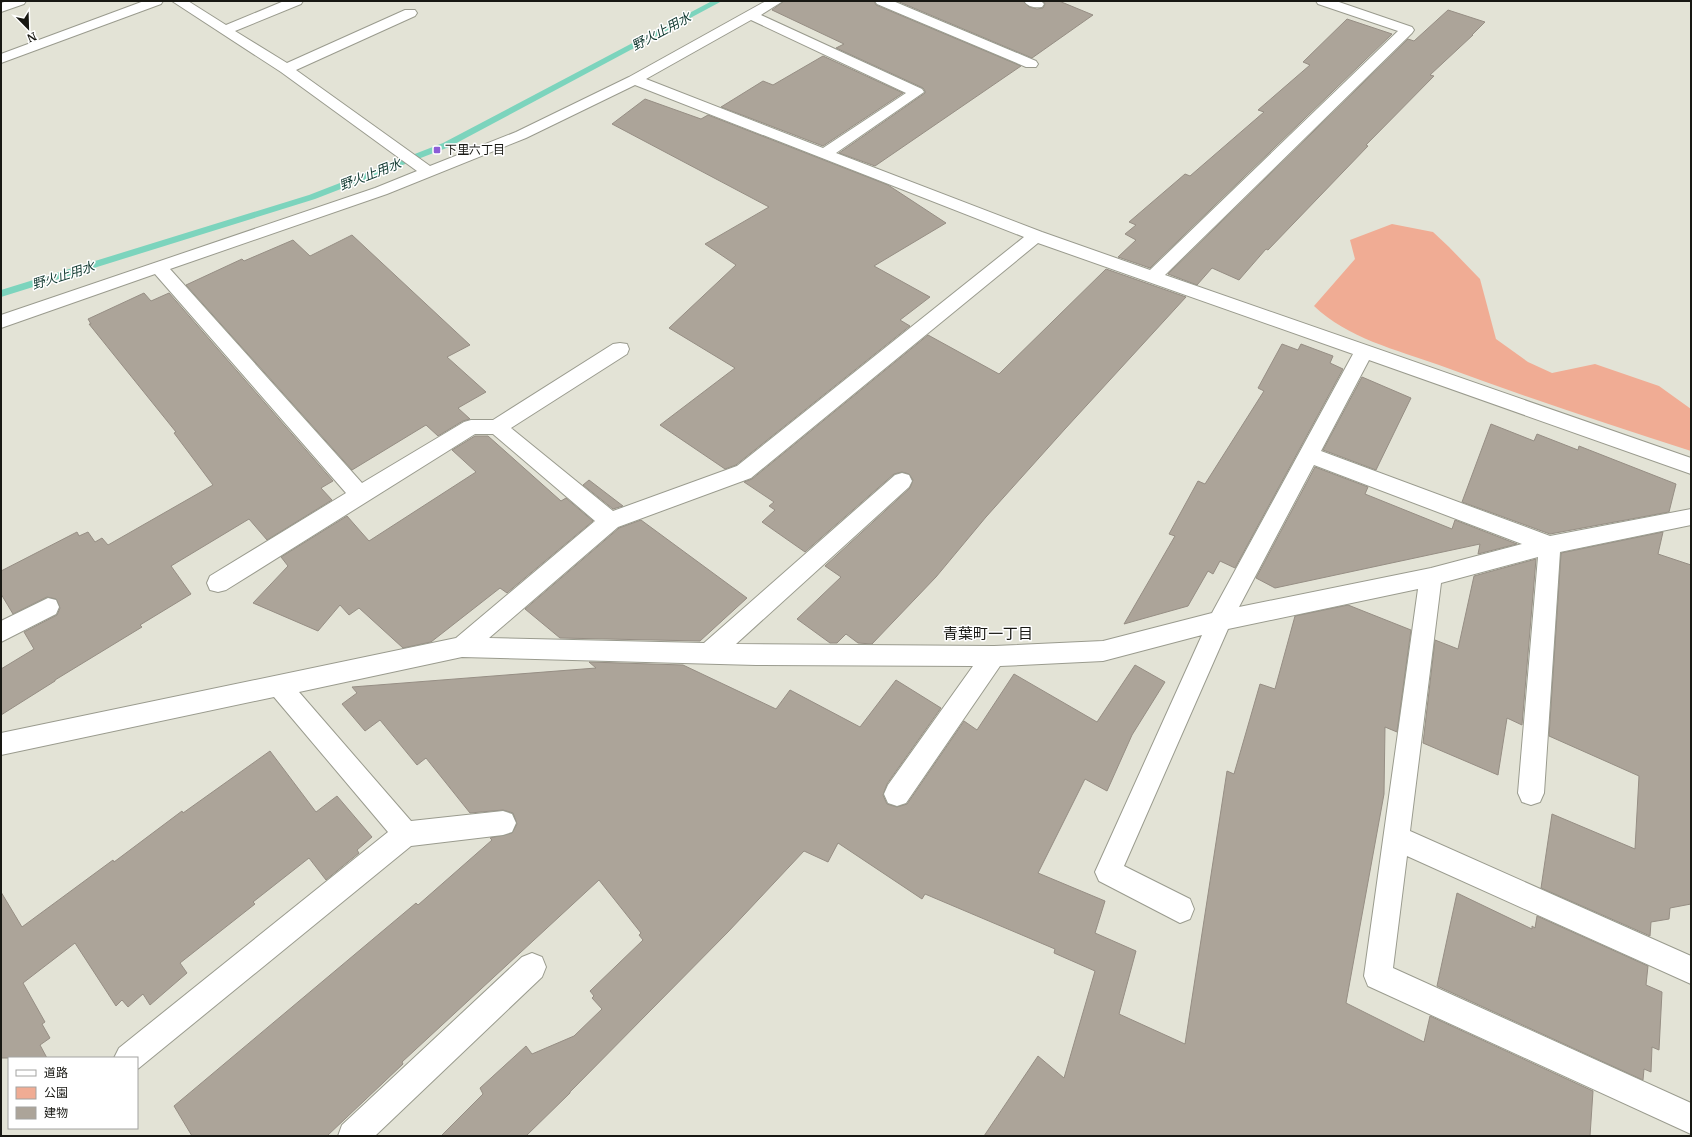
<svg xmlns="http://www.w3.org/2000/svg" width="1692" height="1137" font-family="Merriweather,'Noto Sans JP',serif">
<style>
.green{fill:#f0ac94}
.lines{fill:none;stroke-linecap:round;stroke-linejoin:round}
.stream{fill:#7cd4bd;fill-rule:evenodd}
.building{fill:#aca499;stroke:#968e84}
.minor-casing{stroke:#9a9b8e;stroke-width:2}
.minor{fill:#fff;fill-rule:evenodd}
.poi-dot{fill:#8c5dd7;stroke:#fff;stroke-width:1.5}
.labels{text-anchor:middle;stroke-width:3;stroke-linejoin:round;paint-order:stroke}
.far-poi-label{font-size:12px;fill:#181813;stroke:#fff;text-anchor:start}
.far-water-label{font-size:13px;font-style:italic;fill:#0f382f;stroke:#fff}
.neighbourhood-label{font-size:15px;fill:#181813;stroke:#fff}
</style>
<rect width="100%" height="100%" fill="#e3e3d6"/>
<!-- green -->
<path class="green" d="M1392 224 1433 232 1449 247 1480 279 1496 339 1528 362 1552 373 1595 364 1659 386 1691 409V451C1607 424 1522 396 1439 365 1397 350 1347 338 1314 306L1355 259 1350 240Z"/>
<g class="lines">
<!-- stream -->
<path class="stream" d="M712 1H722L449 147 315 199 1 297V290L309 195 443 143Z"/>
</g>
<!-- building -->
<path class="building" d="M784 1H874L876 5 1021 66 875 166 839 153 925 93V91L923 88 836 48 844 44 772 10Z
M897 1H1023L1029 7 1037 9 1043 8 1045 4 1043 1H1059L1093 15 1032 58Z
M1448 10 1485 22 1472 35H1473L1430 75 1434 76 1366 145 1368 146 1268 250 1266 249 1239 280 1212 268 1197 285 1168 274 1408 39 1414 41Z
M1347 19 1392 34 1150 268 1118 257 1136 240 1125 234 1136 225 1129 222 1185 174 1190 176 1264 112 1258 110 1310 65 1303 62Z
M823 56 903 93 823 146 721 107 763 81 773 85Z
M645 99 701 119 708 115 888 185 946 223 874 266 930 297 900 320 910 326 736 465 725 469 660 425 735 368 669 328 736 265 705 244 769 207 612 124Z
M352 235 470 345 447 357 486 392 458 408 470 419 463 421 438 436 426 425 352 470 186 285 242 259 244 261 293 240 310 256Z
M1106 269 1186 297 1065 429 986 517 936 577 872 644 858 643 846 634 837 643H830L797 619 841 577 825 566 910 488 913 480 909 474 902 472 894 474 805 552 762 522 775 510 769 506 774 502 744 482 752 479 928 335 999 374Z
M144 293 151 301 169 293 333 481 321 488 332 500 267 540 249 519 171 566 191 594 140 625 142 627 55 680V681L1 715V669L34 649 24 632 57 615 60 608 56 599 47 597 13 614 1 594V571L77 532 79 536 88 532 95 542 102 538 108 545 213 485 174 433 176 432 89 324H91L88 319Z
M1282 344 1298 350 1301 344 1333 356 1330 363 1343 369 1235 568 1220 561 1213 574 1208 571 1188 606 1124 624 1175 536 1169 534 1198 481 1205 484 1264 391 1258 388Z
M1362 377 1411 398 1376 470 1323 450Z
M1491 424 1534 441 1537 434 1578 450 1579 446 1676 484 1669 512 1550 534 1462 502Z
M475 436H488L561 501 566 498 593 521 507 593 500 588 431 642 403 648 359 608 349 615 340 605 318 631 253 603 288 566 281 557 347 516 369 541 476 472 452 450Z
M1315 467 1368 487 1365 494 1452 529 1455 520 1517 544 1478 554 1480 544 1275 588 1256 578Z
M589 480 623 506 613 509 583 485Z
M641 520 747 598 700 641 560 638 525 609 619 528Z
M1663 532 1658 554 1691 565V904L1670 908 1669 919 1651 922 1650 936 1541 888 1552 814 1635 849 1639 776 1549 736 1561 553Z
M1536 559 1522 725 1507 718 1498 775 1423 743 1435 640 1458 649 1474 576Z
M1348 605 1411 630 1397 732 1385 727 1384 794 1346 1003 1424 1042 1430 1016 1593 1091 1590 1136H984L1038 1056 1064 1078 1095 971 1054 953 1055 949 925 894 922 899 838 843 828 862 804 851 728 932 570 1092V1093L526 1136H441L483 1094 480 1088 526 1046 532 1054 574 1036 602 1009 592 998 594 996 590 991 643 940 639 935 641 933 599 880 402 1062 403 1064 327 1136H192L174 1106 416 903 418 905 492 840 490 838 512 833 517 824 513 813 503 810 470 813 426 758 417 765 380 720 365 731 342 704 357 693 352 687 596 668 589 662 683 665 776 709 790 690 860 727 896 680 941 708 887 784 883 795 887 804 897 807 907 804 964 721 977 730 1014 674 1097 722 1135 665 1165 682 1132 735 1107 791 1085 779 1038 873 1105 901 1095 933 1136 951 1119 1014 1185 1044 1227 771 1234 774 1260 684 1275 689 1295 616Z
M270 751 316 812 337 796 372 837 357 850 359 853 326 880 309 858 253 902 255 904 180 963 187 973 150 1005 143 994 128 1007 122 1000 116 1006 75 943 23 983 45 1022 42 1024 50 1038 40 1045 47 1058H1V892L22 927 113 860 114 862 182 811 183 813Z
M1457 893 1532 929V926L1535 928 1537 916 1648 966 1646 985 1662 992 1659 1050 1652 1047 1651 1072 1644 1069 1643 1080 1437 986Z"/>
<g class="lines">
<!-- minor casing -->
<g class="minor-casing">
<path id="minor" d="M7 1H26L24 4 1 12V3Z
M144 1H163L161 4 1 63V54Z
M172 1H188L226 25 284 1H303L301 4 235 31 287 63 405 10H415L417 13 415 16 296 70 430 166 516 132 629 77 766 1H783L761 15 922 89 924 92 836 153 1042 232 1150 270 1398 31 1318 4 1316 1H1336L1412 27 1414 30 1412 33 1165 275 1691 458V474L1369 360 1321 451 1550 536 1691 509V525L1560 552 1544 793 1540 802 1531 805 1522 802 1518 793 1538 557 1441 583 1410 831 1691 956V984L1407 856 1393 968 1691 1103V1134L1368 986 1364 976 1418 589 1228 629 1124 866 1190 899 1194 909 1190 919 1180 923 1099 881 1095 872 1202 635 1103 661 1000 666 906 803 897 806 888 803 884 794 888 785 973 666 756 665 462 657 299 692 411 821 503 811 512 814 516 823 512 832 503 835 411 846 139 1068 137 1069V1058H114L119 1048 388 832 274 697 1 755V733L456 638 595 521 493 434H475L226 590 218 592 210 590 207 583 210 576 346 493 155 274 1 328V315L375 188 417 171 281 72ZM751 20 906 93 823 148 646 79ZM635 85 1024 237 737 466 613 511 511 428 627 354 629 349 627 344 620 343 613 344 493 420H471L464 422 362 483 170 269 387 194 526 138ZM1038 243 1353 354 1212 613 1103 641 994 646 736 644 909 487 912 481 909 475 902 473 895 475 704 643 489 638 618 527 751 478ZM1314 465 1522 544 1431 568 1239 607Z
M875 1H893L1036 61 1038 64 1036 67H1026L877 4Z
M1024 1H1041L1044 4 1042 7C1035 8 1028 7 1024 1Z
M48 598 56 600 59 607 56 614 1 642V621Z
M532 953 542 957 546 967 542 977 375 1136H338L342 1125 522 957Z"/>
</g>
<!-- minor -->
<use href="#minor" class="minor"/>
</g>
<!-- markers -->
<rect class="poi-dot" x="433" y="146" width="8" height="8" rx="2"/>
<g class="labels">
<!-- far-poi labels -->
<g class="far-poi-label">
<text x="445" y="154">下里六丁目</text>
</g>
<!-- far-water labels -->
<g class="far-water-label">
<text transform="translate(661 31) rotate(-28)" y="5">野火止用水</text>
<text transform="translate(370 174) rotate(-21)" y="5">野火止用水</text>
<text transform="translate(63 275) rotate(-17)" y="5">野火止用水</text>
</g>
<!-- neighbourhood labels -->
<g class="neighbourhood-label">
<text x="988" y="639">青葉町一丁目</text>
</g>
</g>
<!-- border -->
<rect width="1692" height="1137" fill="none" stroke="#181813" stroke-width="4"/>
<!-- legend -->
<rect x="8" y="1057" width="130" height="72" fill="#ffffff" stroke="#a3a3a1"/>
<rect x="16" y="1070" width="20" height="6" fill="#ffffff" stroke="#a3a3a1"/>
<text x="44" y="1077" font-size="12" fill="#181813">道路</text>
<rect x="16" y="1087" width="20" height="12" fill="#f0ac94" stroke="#a3a3a1"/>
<text x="44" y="1097" font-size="12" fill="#181813">公園</text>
<rect x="16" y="1107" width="20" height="12" fill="#aca499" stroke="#a3a3a1"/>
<text x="44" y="1117" font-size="12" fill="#181813">建物</text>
<!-- north arrow -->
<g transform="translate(28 28) rotate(157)" stroke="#ffffff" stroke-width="3" paint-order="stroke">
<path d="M0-3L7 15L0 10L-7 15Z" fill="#181813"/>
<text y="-6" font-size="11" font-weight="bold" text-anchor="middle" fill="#181813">N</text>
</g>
</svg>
